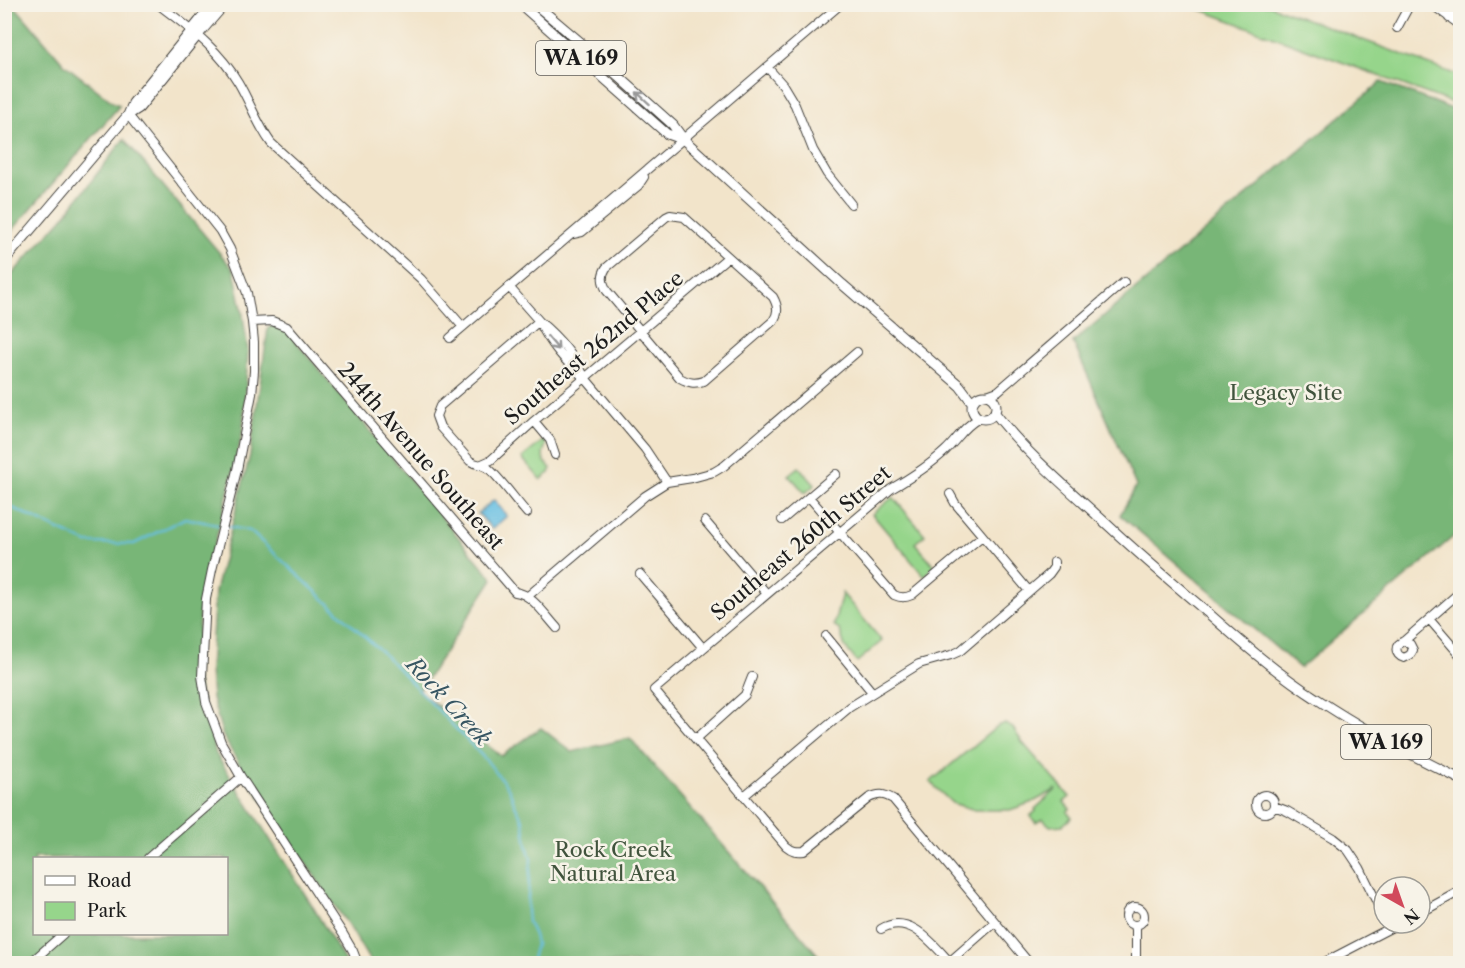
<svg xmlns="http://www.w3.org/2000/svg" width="1465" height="968" font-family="'Libre Caslon Text',serif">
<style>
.green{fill:#96d58b;stroke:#597854;stroke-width:1.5}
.forest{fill:#78b677;stroke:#4a694a;stroke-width:1.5;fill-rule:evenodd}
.water{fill:#66bfe3;stroke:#416e80;stroke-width:1.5}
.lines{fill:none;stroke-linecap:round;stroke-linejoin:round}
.stream{stroke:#66bfe3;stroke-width:2}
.minor-casing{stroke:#3c3a36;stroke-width:10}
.major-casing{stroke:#3c3a36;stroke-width:11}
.minor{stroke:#fff;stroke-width:8}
.major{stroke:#fff;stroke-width:9}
.oneway{stroke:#999}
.labels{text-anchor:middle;stroke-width:5;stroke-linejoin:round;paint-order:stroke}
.shield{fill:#f7f3e8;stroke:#5e5c59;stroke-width:1.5}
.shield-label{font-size:20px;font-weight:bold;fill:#1c1c1c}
.street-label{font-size:21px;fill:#1c1c1c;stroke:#f7f3e8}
.park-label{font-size:21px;fill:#41543d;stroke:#f7f3e8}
.water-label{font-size:22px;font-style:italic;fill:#365562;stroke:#f7f3e8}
</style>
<rect width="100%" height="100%" fill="#f7f3e8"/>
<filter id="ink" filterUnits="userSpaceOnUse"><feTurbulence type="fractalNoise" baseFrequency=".0167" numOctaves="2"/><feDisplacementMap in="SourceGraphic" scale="12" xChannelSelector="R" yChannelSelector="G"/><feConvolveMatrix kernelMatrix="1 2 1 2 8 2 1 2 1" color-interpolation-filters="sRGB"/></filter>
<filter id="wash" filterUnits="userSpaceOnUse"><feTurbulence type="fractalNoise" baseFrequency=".008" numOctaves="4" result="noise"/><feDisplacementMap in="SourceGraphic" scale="24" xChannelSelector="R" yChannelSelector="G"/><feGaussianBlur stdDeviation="1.35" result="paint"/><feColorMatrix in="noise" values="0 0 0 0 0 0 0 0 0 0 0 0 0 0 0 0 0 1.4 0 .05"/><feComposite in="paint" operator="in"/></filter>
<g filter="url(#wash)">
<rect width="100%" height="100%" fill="#f2e4ca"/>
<!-- green -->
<path class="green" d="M1188 5H1269L1460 76V106Z
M544 440 546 445C541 455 542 461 551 468L549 473 541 480 522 458Z
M799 467 815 485 805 493 789 475Z
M893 497 925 535 915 543 935 566 924 576 872 514Z
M842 593 882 641 857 662 845 647 840 631 834 625Z
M1005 724 1013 728 1022 742 1070 797 1064 802 1070 809 1067 812 1072 817 1063 825 1050 826 1043 819 1036 823 1030 816 1036 811 1035 809 1057 789 1033 802 1010 810H975L952 803 930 782 999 725Z"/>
<!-- forest -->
<path class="forest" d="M13 4 64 64 114 103 120 105 5 239 4 5Z
M1381 82 1460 112V531L1300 668 1120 515 1136 486 1073 342Z
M124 139 234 270 242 309 248 351 243 430 222 517 200 596 196 677 216 754 313 907 346 963 5 964V282L62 219ZM34 858H226V934H34Z
M273 325 288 332 493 579 419 691 501 756 541 728 572 752 630 738 825 963H371L351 929 247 778 223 736 212 698 210 669 215 591 250 455 268 328Z"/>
<!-- water -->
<path class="water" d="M494 500 507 516 492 529 478 513Z"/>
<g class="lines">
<!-- stream -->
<path class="stream" d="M4 504 87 543 134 544 185 518 218 525
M225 526 250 531 386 656 487 761 509 789 515 805 523 820 527 845 531 859 527 910 528 922 534 935 536 944 532 959 533 964"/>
</g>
</g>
<g filter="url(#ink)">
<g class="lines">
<!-- minor casing -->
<g class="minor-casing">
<path id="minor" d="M158 4C190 29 217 47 238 82 250 102 257 124 271 143L421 279 463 327
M1431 4 1460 25
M1449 18 1460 5
M1397 28 1410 4
M767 67 783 85 795 105 813 150 827 174 851 204
M128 115 220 231 230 249 247 293 252 322 254 342V371L252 394 237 470 212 570 206 599 202 676 206 702 221 742 241 777 343 934 353 951 358 964
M670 215 684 217 773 297C778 306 779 313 773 321L704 381C694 384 689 383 680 378L607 291C602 282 601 276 606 268L666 217Z
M573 234 582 232 638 186 644 177
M509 287 539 321 440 406 436 416 440 427 470 461C476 465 482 464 488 468 500 478 516 501 527 513
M252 322 272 321 287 327 515 592C531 593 546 616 557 628
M450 338 841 4
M585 378C575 357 557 336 539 321 549 343 567 364 585 378L645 449 667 482
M987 395 998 391 1124 282
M978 419C964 426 957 440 945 451 929 466 910 478 891 489L654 690 786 846C792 851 796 852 804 851L869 798C879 793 884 794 893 799L1030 964
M534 421 550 440 555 455
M482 464 491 460 534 421 728 257
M950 494 955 503 1029 591
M809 497 894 595C901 598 905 598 912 595L982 536
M782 520 836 474
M705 521 767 594
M640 574 703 648
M528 596 645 496 667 482 692 478 714 472 724 466 857 352
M1429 619 1460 655
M826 636 872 692
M1404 641 1410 644 1413 650 1410 655 1404 658C1394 655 1394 644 1404 641L1460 592
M696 739 745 695 752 677
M1256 804a9 9 0 1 1 18 0a9 9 0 1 1-18 0Z
M744 796 850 707 919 664 951 655 960 651 1049 574 1054 567V562
M1274 806 1287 811 1333 838 1348 850 1360 868 1384 917
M148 858 241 777
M1126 916a9 9 0 1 1 18 0a9 9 0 1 1-18 0Z
M1420 913 1460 891
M881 929C909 912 932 943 949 961
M29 964 63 934
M947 964 995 922
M1136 964V925
M1321 964 1400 923"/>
</g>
<!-- major casing -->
<g class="major-casing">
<path id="major" d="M520 4 667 134 684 140
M535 4 586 47 673 125 684 140 692 147 842 284 960 386 972 402
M128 115 139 108 198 35 225 4
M4 261 128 115 133 103 213 4
M972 407a12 12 0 1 1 24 0a12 12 0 1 1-24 0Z
M995 413C1028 456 1071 491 1111 528 1142 557 1174 584 1207 612 1242 643 1278 674 1317 699 1363 730 1411 755 1460 779"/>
</g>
<!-- minor -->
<use href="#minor" class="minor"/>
<!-- major -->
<use href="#major" class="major"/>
</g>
<!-- one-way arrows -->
<defs><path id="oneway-shaft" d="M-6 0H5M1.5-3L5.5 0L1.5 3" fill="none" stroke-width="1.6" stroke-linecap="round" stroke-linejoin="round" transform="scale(1.5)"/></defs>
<g class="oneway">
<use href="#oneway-shaft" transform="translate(643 98) rotate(-138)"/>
<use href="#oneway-shaft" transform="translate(553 343) rotate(50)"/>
</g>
</g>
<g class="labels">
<!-- shield labels -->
<g class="shield">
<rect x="536" y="41" width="90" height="34" rx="4.5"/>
<rect x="1341" y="725" width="90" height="34" rx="4.5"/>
</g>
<g class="shield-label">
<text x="581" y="65">WA 169</text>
<text x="1386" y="749">WA 169</text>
</g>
<!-- street labels -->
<g class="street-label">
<text transform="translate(594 348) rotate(-40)" y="7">Southeast 262nd Place</text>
<text transform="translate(421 456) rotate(49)" y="7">244th Avenue Southeast</text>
<text transform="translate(801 543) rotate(-40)" y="7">Southeast 260th Street</text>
</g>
<!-- park labels -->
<g class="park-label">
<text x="1286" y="400">Legacy Site</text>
<text x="613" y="857">Rock Creek<tspan x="613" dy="24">Natural Area</tspan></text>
</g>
<!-- water labels -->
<g class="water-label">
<text transform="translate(449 701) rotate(47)" y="8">Rock Creek</text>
</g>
</g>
<!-- margin -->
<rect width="1465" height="968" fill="none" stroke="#f7f3e8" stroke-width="24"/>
<!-- legend -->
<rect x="33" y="857" width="195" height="78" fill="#f7f3e8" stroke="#9f9d96" stroke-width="1.5"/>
<rect x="45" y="876" width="30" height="9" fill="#ffffff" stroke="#9f9d96" stroke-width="1.5"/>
<text x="87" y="887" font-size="18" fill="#1c1c1c">Road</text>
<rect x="45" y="902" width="30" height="18" fill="#96d58b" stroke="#9f9d96" stroke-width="1.5"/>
<text x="87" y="917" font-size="18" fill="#1c1c1c">Park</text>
<!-- north arrow -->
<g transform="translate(1402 905) rotate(140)"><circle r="28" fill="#f7f3e8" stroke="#9f9d96" stroke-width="1.5"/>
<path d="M0-4.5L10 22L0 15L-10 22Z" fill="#d1495b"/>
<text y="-9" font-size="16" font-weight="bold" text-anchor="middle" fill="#1c1c1c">N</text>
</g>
</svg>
